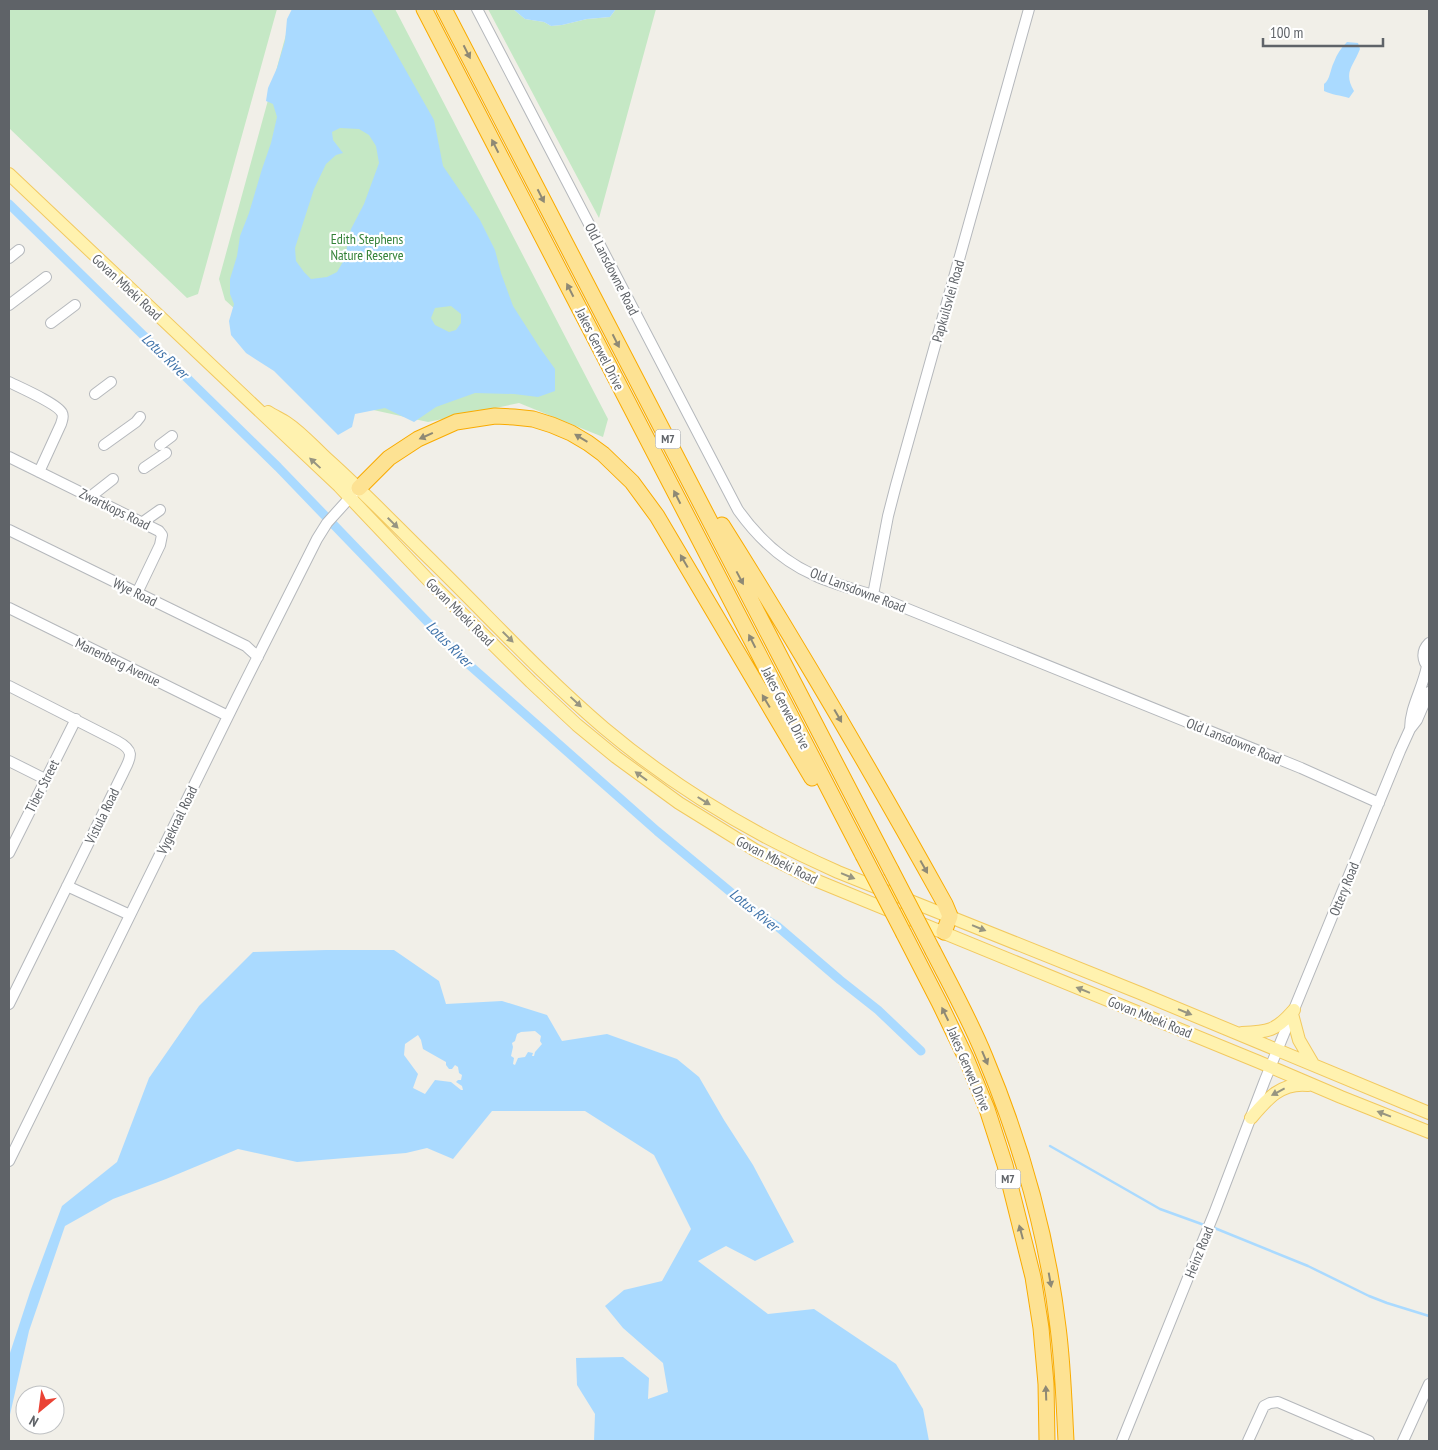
<svg xmlns="http://www.w3.org/2000/svg" width="1438" height="1450" font-family="'PT Sans Narrow',sans-serif">
<style>
.green{fill:#c5e8c5}
.water{fill:#aadaff;fill-rule:evenodd}
.lines{fill:none;stroke-linecap:round;stroke-linejoin:round}
.stream{stroke:#aadaff;stroke-width:2.5}
.canal{stroke:#aadaff;stroke-width:9}
.minor-casing{stroke:#b5b8bc;stroke-width:12}
.major-casing{stroke:#f2c960;stroke-width:14}
.highway-casing{stroke:#f9ab00;stroke-width:17}
.minor{stroke:#fff;stroke-width:10}
.major{stroke:#fff2af;stroke-width:12}
.highway{stroke:#fde293;stroke-width:15}
.highway-bridge-casing{stroke:#f9ab00;stroke-width:17;stroke-linecap:butt}
.highway-bridge{stroke:#fde293;stroke-width:15}
.oneway{fill:#8e8975}
.oneway2{fill:#979581}
.labels{text-anchor:middle;stroke-width:4.5;stroke-linejoin:round;paint-order:stroke}
.shield{fill:#fff;stroke:#8f9295;stroke-width:1}
.shield-label{font-size:12px;font-weight:bold;fill:#5f6368}
.park-label{font-size:14px;fill:#348238;stroke:#fff}
.street-label{font-size:14px;fill:#5f6368;stroke:#fff}
.water-label{font-size:15px;font-style:italic;fill:#4174aa;stroke:#fff}
</style>
<rect width="100%" height="100%" fill="#f1efe8"/>
<!-- green -->
<path class="green" d="M9 9H277L198 294 187 298 9 128Z
M293 9H395L608 419 603 437 519 403 428 422 337 402 225 300 219 279Z
M488 9H513L525 19 544 22 551 26 562 25 587 19 610 17 616 9H656L599 218Z"/>
<!-- water -->
<path class="water" d="M292 9H371L434 120 443 166 480 220 495 250 501 273 513 306 540 348 555 369V391L538 397 514 394 475 393 436 407 414 422 385 408 355 414 352 427 338 435 274 371 246 353 231 335 229 321 234 304 230 294V279L237 256 240 236 249 213 262 169 271 143 277 117 273 104 266 101 268 88 277 68 285 41 287 19ZM340 128 359 129 369 135 376 146 379 163 364 204 351 229 344 260 337 272 327 277 311 279 304 272 296 261 295 248 314 189 326 164 336 155 343 153 333 140 332 132ZM451 306 461 314V323L456 330 449 332 435 325 431 318 435 308Z
M513 9H616L610 17 587 19 562 25 551 26 544 22 525 19Z
M1347 42 1358 43 1360 49C1353 67 1343 72 1354 91L1349 98C1340 95 1332 95 1324 91V84C1330 80 1330 70 1334 62 1337 54 1341 48 1347 42Z
M326 950H394L439 981 446 1004 502 1001 547 1015 562 1041 607 1034 677 1059 699 1077 724 1120 753 1165 794 1242 755 1261 726 1246 698 1261 768 1314 814 1309 896 1364 923 1409 929 1441H594L595 1414 577 1385 576 1358 623 1357 649 1378 648 1399 668 1392 663 1363 623 1328 605 1306 624 1290 662 1281 691 1229 654 1155 585 1111H492L453 1159 427 1148 406 1153 297 1162 238 1149 166 1179 113 1199 65 1226 29 1331 9 1419V1356L30 1292 62 1206 117 1162 149 1078 199 1006 253 952ZM535 1031 541 1036 540 1041 542 1044 535 1052 534 1056H532L533 1053 528 1052 525 1057 518 1058 515 1065 513 1064 514 1058 511 1056 513 1047 512 1043 515 1041 517 1034 521 1032ZM418 1035 421 1040 423 1049 446 1062V1065L449 1069H452L455 1065 458 1067 459 1073 462 1075 461 1080H458L456 1082 462 1086 463 1090H461L451 1082 435 1080 425 1094 413 1088 418 1074 404 1055 405 1044Z"/>
<g class="lines">
<!-- stream -->
<path class="stream" d="M1050 1146 1160 1209 1207 1226
M1212 1227 1308 1266 1369 1296 1387 1303 1429 1316"/>
<!-- canal -->
<path class="canal" d="M9 204 278 467 467 663 657 831 757 914 777 926 840 980 878 1010 921 1051"/>
<!-- minor casing -->
<g class="minor-casing">
<path id="minor" d="M477 9 738 510C758 538 782 561 814 575 833 584 853 589 873 595L1301 768 1379 803
M9 258 19 250
M9 305 46 277
M51 323 75 305
M9 382C19 387 58 404 62 413 64 417 62 420 61 424L39 472
M95 394 111 382
M104 445 136 422 140 417
M160 445 172 436
M9 457 159 531 162 535 160 545 137 593
M144 468 166 453
M90 497 113 479
M143 522 160 510
M9 530 246 646 258 657
M873 595 888 516 896 485 1029 9
M9 608 228 716
M1429 643C1421 651 1422 661 1429 668
M9 686 117 741C134 750 132 756 124 771L9 1004
M1410 729C1410 707 1423 688 1427 666
M9 761 45 779
M9 853 76 719
M67 886 130 915
M9 1161 237 698 317 539 327 523 354 493
M1122 1441 1215 1211 1265 1080 1400 751 1410 729 1417 720 1429 692
M1248 1441 1264 1406 1270 1403 1278 1402 1369 1441
M1403 1441 1429 1384"/>
</g>
<!-- major casing -->
<g class="major-casing">
<path id="major" d="M9 174 339 486 433 585 531 682 577 725 616 757 679 803 755 850 815 880 1259 1062 1341 1097 1429 1132
M268 412C274 416 281 419 287 423 302 433 314 447 327 459 364 492 399 529 435 564 491 619 544 677 604 728 674 787 754 835 838 872L1140 993 1429 1113
M1292 1014 1299 1040 1313 1064
M1242 1033C1268 1032 1276 1031 1294 1010
M1251 1118C1267 1099 1281 1082 1308 1085"/>
</g>
<!-- highway casing -->
<g class="highway-casing">
<path id="highway" d="M424 9 863 855
M444 9 891 870
M359 488 389 458 418 439 456 422 495 416 514 417 533 419 552 425 571 433 588 443 603 454 632 482 657 516 812 778
M722 525C800 649 874 776 945 904L950 916 944 932
M904 934 939 1002 966 1058 987 1109 1005 1165 1033 1277 1041 1328 1046 1384 1047 1441
M933 951C951 986 970 1020 985 1057 1021 1143 1047 1235 1058 1327 1063 1365 1064 1403 1066 1441"/>
</g>
<!-- minor -->
<use href="#minor" class="minor"/>
<!-- major -->
<use href="#major" class="major"/>
<!-- highway -->
<use href="#highway" class="highway"/>
<!-- highway-bridge casing -->
<g class="highway-bridge-casing">
<path id="highway-bridge" d="M863 855 904 934
M891 870 933 951"/>
</g>
<!-- highway-bridge -->
<use href="#highway-bridge" class="highway-bridge"/>
</g>
<!-- one-way arrows -->
<defs><path id="oneway-solid" d="M-6-.8H1V-3.2L6.5 0L1 3.2V.8H-6Z" transform="scale(1.25)"/></defs>
<g class="oneway">
<use href="#oneway-solid" transform="translate(467 52) rotate(63)"/>
<use href="#oneway-solid" transform="translate(495 146) rotate(-117)"/>
<use href="#oneway-solid" transform="translate(541 196) rotate(63)"/>
<use href="#oneway-solid" transform="translate(570 290) rotate(-117)"/>
<use href="#oneway-solid" transform="translate(616 341) rotate(63)"/>
<use href="#oneway-solid" transform="translate(426 436) rotate(156)"/>
<use href="#oneway-solid" transform="translate(581 438) rotate(-149)"/>
<use href="#oneway-solid" transform="translate(677 497) rotate(-117)"/>
<use href="#oneway-solid" transform="translate(684 561) rotate(-120)"/>
<use href="#oneway-solid" transform="translate(740 578) rotate(62)"/>
<use href="#oneway-solid" transform="translate(752 641) rotate(-117)"/>
<use href="#oneway-solid" transform="translate(766 701) rotate(-121)"/>
<use href="#oneway-solid" transform="translate(838 716) rotate(60)"/>
<use href="#oneway-solid" transform="translate(924 867) rotate(61)"/>
<use href="#oneway-solid" transform="translate(945 1014) rotate(-116)"/>
<use href="#oneway-solid" transform="translate(985 1058) rotate(67)"/>
<use href="#oneway-solid" transform="translate(1021 1232) rotate(-105)"/>
<use href="#oneway-solid" transform="translate(1050 1280) rotate(80)"/>
<use href="#oneway-solid" transform="translate(1046 1393) rotate(-92)"/>
</g>
<g class="oneway2">
<use href="#oneway-solid" transform="translate(315 463) rotate(-137)"/>
<use href="#oneway-solid" transform="translate(393 523) rotate(45)"/>
<use href="#oneway-solid" transform="translate(508 637) rotate(45)"/>
<use href="#oneway-solid" transform="translate(576 702) rotate(43)"/>
<use href="#oneway-solid" transform="translate(641 776) rotate(-144)"/>
<use href="#oneway-solid" transform="translate(704 801) rotate(32)"/>
<use href="#oneway-solid" transform="translate(848 876) rotate(22)"/>
<use href="#oneway-solid" transform="translate(979 928) rotate(22)"/>
<use href="#oneway-solid" transform="translate(1083 990) rotate(-158)"/>
<use href="#oneway-solid" transform="translate(1185 1012) rotate(22)"/>
<use href="#oneway-solid" transform="translate(1278 1092) rotate(152)"/>
<use href="#oneway-solid" transform="translate(1384 1114) rotate(-159)"/>
</g>
<g class="labels">
<!-- shield labels -->
<g class="shield">
<rect x="655.5" y="429.5" width="25" height="19" rx="4"/>
<rect x="995.5" y="1169.5" width="25" height="19" rx="4"/>
</g>
<g class="shield-label">
<text x="668" y="443">M7</text>
<text x="1008" y="1183">M7</text>
</g>
<!-- park labels -->
<g class="park-label">
<text x="367" y="244">Edith Stephens<tspan x="367" dy="16">Nature Reserve</tspan></text>
</g>
<!-- street labels -->
<g class="street-label">
<text transform="translate(612 269) rotate(63)" y="5">Old Lansdowne Road</text>
<text transform="translate(127 287) rotate(43)" y="5">Govan Mbeki Road</text>
<text transform="translate(948 301) rotate(-74)" y="5">Papkuilsvlei Road</text>
<text transform="translate(600 349) rotate(63)" y="5">Jakes Gerwel Drive</text>
<text transform="translate(115 509) rotate(26)" y="5">Zwartkops Road</text>
<text transform="translate(858 590) rotate(21)" y="5">Old Lansdowne Road</text>
<text transform="translate(135 592) rotate(26)" y="5">Wye Road</text>
<text transform="translate(460 612) rotate(45)" y="5">Govan Mbeki Road</text>
<text transform="translate(118 662) rotate(26)" y="5">Manenberg Avenue</text>
<text transform="translate(786 708) rotate(63)" y="5">Jakes Gerwel Drive</text>
<text transform="translate(1234 741) rotate(22)" y="5">Old Lansdowne Road</text>
<text transform="translate(42 786) rotate(-63)" y="5">Tiber Street</text>
<text transform="translate(102 816) rotate(-64)" y="5">Vistula Road</text>
<text transform="translate(177 820) rotate(-64)" y="5">Vygekraal Road</text>
<text transform="translate(777 860) rotate(27)" y="5">Govan Mbeki Road</text>
<text transform="translate(1344 889) rotate(-68)" y="5">Ottery Road</text>
<text transform="translate(1150 1017) rotate(22)" y="5">Govan Mbeki Road</text>
<text transform="translate(969 1069) rotate(67)" y="5">Jakes Gerwel Drive</text>
<text transform="translate(1199 1252) rotate(-68)" y="5">Heinz Road</text>
</g>
<!-- water labels -->
<g class="water-label">
<text transform="translate(165 356) rotate(44)" y="5">Lotus River</text>
<text transform="translate(449 644) rotate(45)" y="5">Lotus River</text>
<text transform="translate(754 910) rotate(39)" y="5">Lotus River</text>
</g>
</g>
<!-- border -->
<rect width="1438" height="1450" fill="none" stroke="#5f6368" stroke-width="20"/>
<!-- north arrow -->
<g transform="translate(40 1410) rotate(209)"><circle r="24" fill="#ffffff" stroke="#bfc1c3"/>
<path d="M0-4L9 19L0 12L-9 19Z" fill="#ea4335"/>
<text y="-8" font-size="14" font-weight="bold" text-anchor="middle" fill="#5f6368">N</text>
</g>
<!-- scale -->
<path d="M1263 38v8h120v-8" fill="none" stroke="#5f6368" stroke-width="2.5"/>
<text x="1270" y="38" font-size="15" fill="#5f6368" stroke="#ffffff" stroke-width="4" paint-order="stroke">100 m</text>
</svg>
